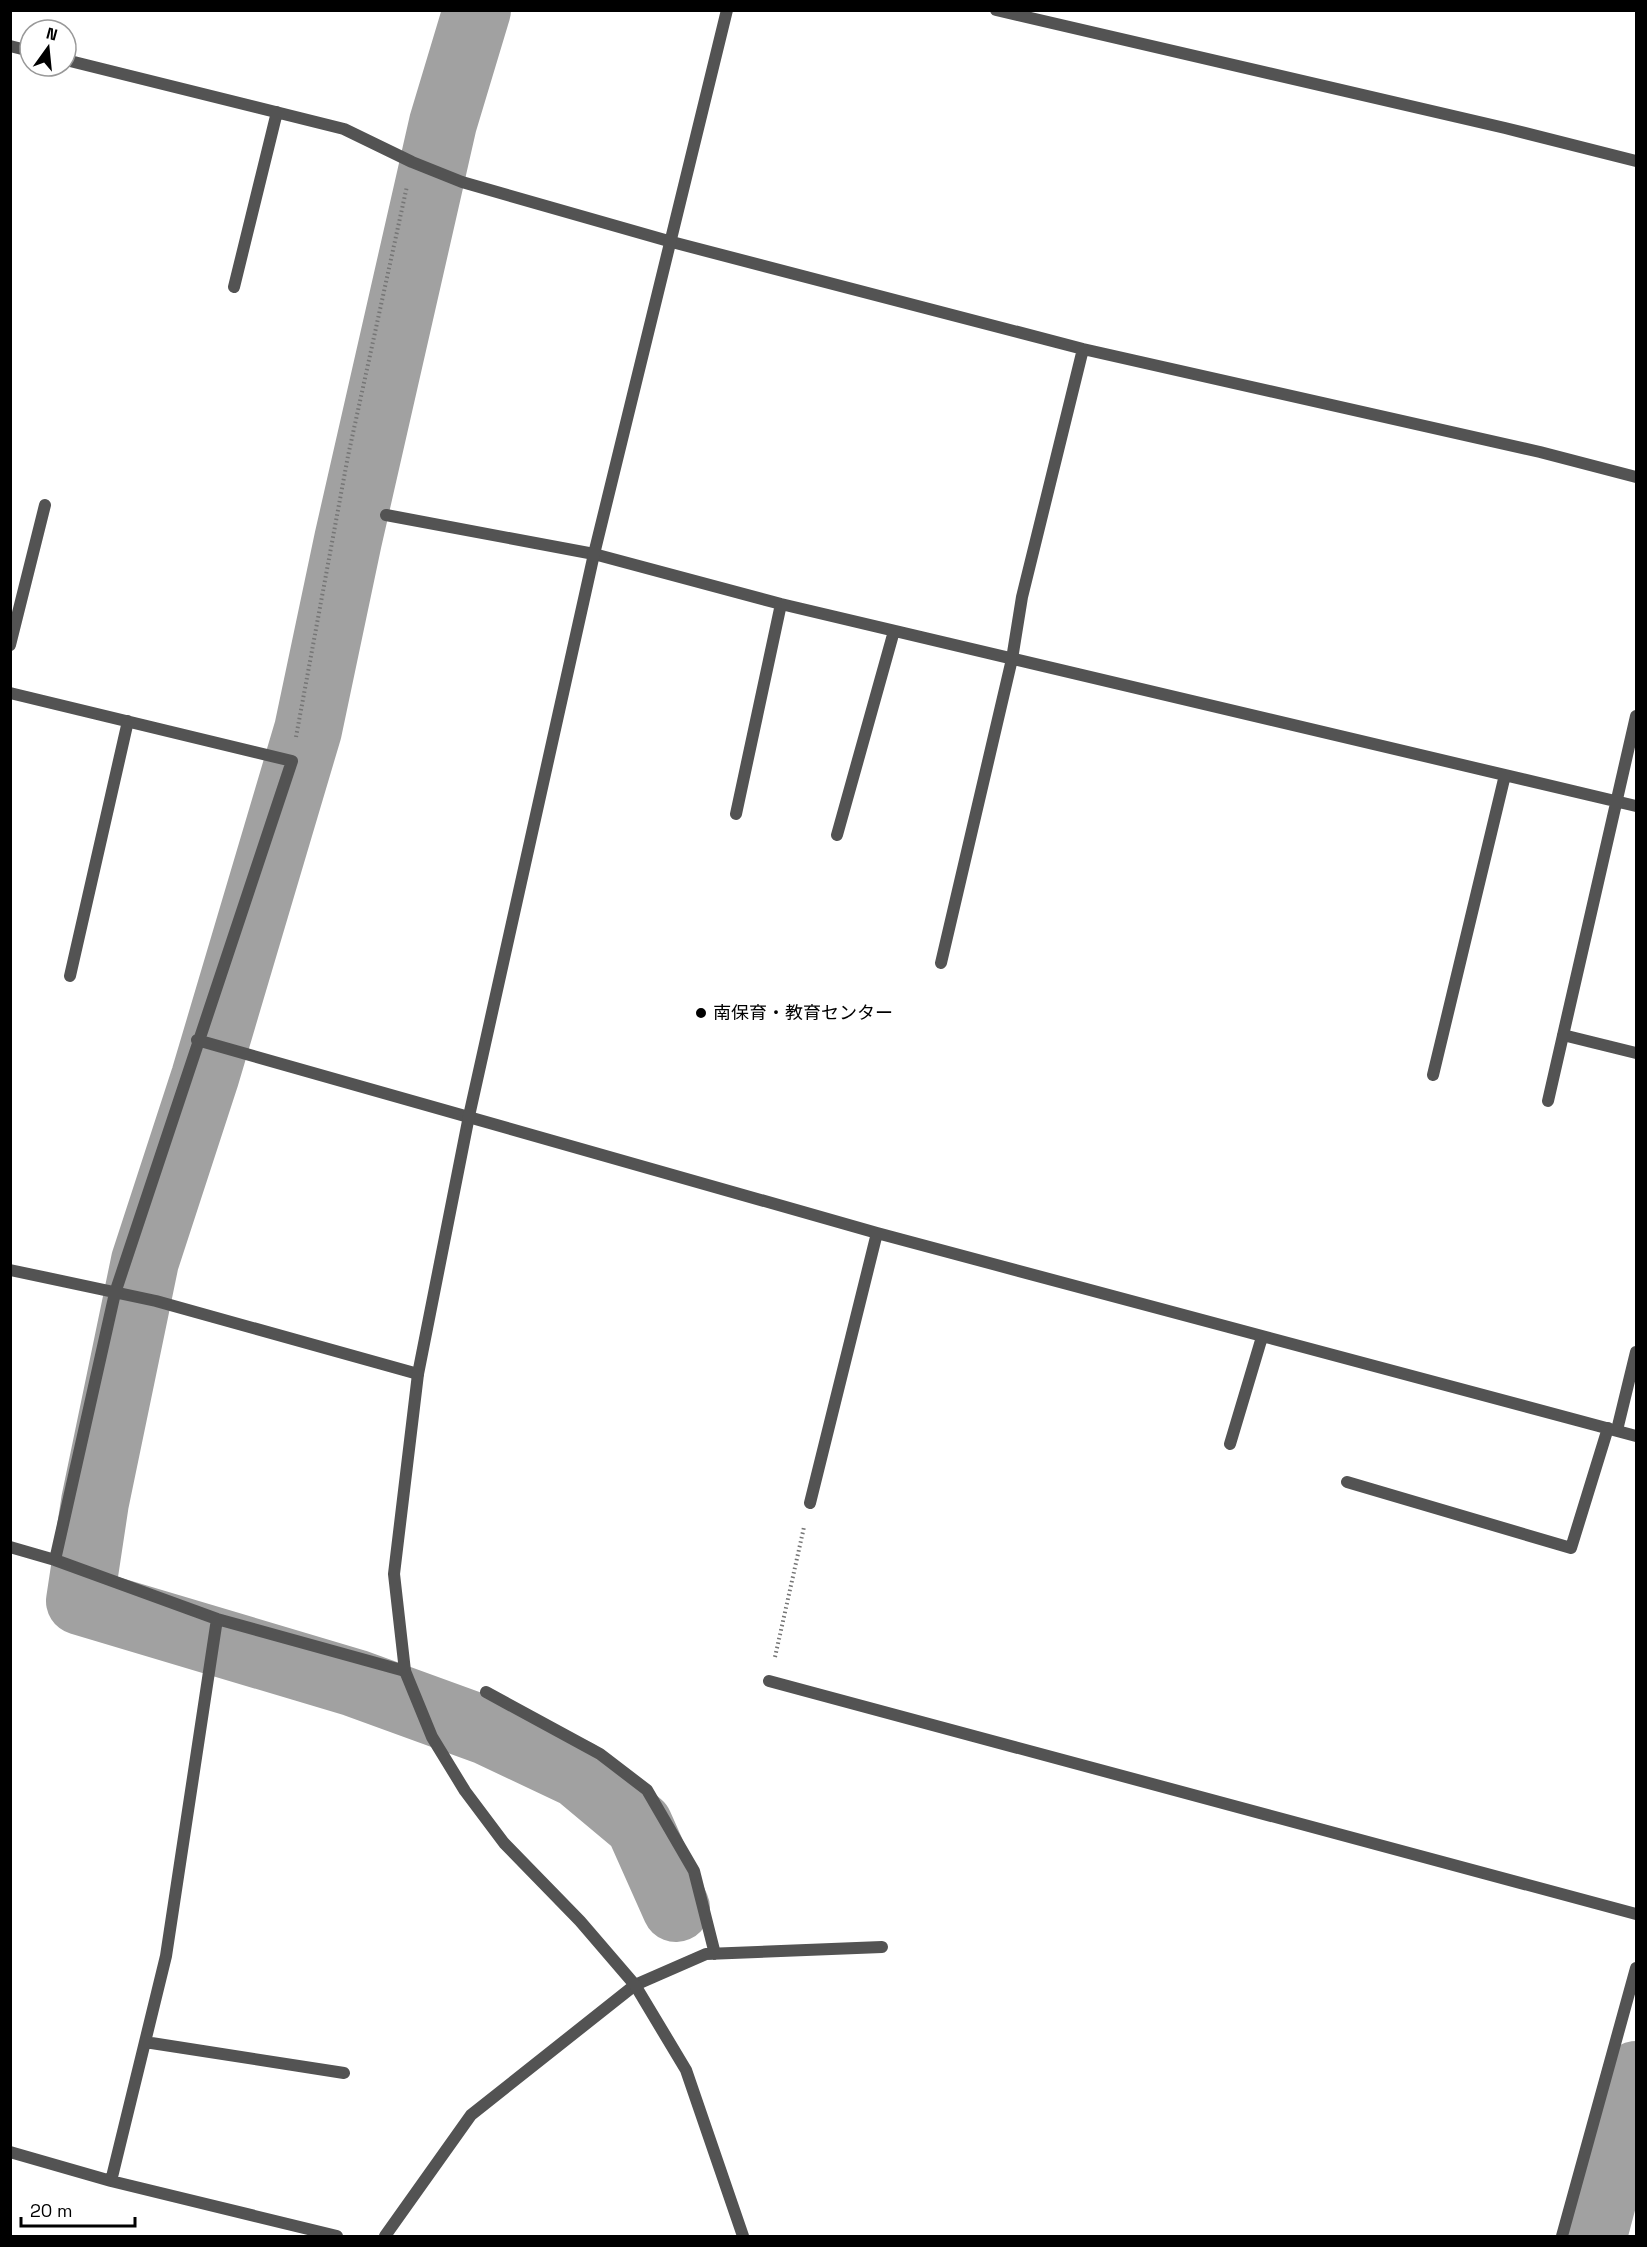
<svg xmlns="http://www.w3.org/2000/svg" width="1647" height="2247" font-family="'Space Grotesk','Noto Sans JP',sans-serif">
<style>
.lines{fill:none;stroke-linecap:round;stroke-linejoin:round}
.river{stroke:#a1a1a1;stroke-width:68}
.path{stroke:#757575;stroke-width:4;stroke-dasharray:1.5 3;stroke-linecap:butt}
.service{stroke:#535353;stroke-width:12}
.minor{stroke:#535353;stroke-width:12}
.tertiary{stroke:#535353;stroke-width:12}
.poi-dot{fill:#000;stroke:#fff;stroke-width:2}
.labels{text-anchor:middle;stroke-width:5;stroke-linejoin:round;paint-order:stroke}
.poi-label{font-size:18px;fill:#000;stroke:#fff;text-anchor:start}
</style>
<rect width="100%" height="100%" fill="#fff"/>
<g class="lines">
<!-- river -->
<path class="river" d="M477 10 443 123 348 540 308 730 205 1077 145 1261 95 1502 80 1601 355 1683 487 1731 578 1774 639 1825 676 1908
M1593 2236 1636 2075"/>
<!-- path -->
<path class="path" d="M296 737 348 456 407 186
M775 1657 804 1527"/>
<!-- service -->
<path class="service" d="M385 2236 471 2115 635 1985"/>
<!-- minor -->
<path class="minor" d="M996 10 1505 128 1636 161
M10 46 30 51
M66 60 344 129 412 162 462 182 672 242 1083 349 1540 452 1636 477
M234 287 277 112
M386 515 594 554 781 604 1636 806
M10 645 45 505
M10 693 292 761 115 1293 55 1560
M736 814 781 604
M837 835 894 631
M941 963 1012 659 1022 597 1083 349
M70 976 128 721
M1563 1035 1636 1053
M197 1040 877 1233 1636 1436
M1433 1075 1505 775
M1548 1101 1636 716
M10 1270 156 1301 418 1374
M1617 1430 1636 1352
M1230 1444 1262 1337
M1347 1482 1571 1548 1608 1428
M810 1503 877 1233
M10 1547 55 1560 217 1619 405 1671
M769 1681 1636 1914
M486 1692 600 1754 647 1790 694 1871 715 1954
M635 1985 706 1954 882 1947
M145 2042 344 2073
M10 2152 111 2181 337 2236
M111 2181 166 1956 217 1619
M1562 2236 1636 1968"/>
<!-- tertiary -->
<path class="tertiary" d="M727 10 594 554 469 1116 418 1374 394 1574 405 1671 432 1737 465 1791 504 1843 580 1921 635 1985 686 2070 743 2236"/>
</g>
<!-- markers -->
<circle class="poi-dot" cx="701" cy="1013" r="6"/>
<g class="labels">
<!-- poi labels -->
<g class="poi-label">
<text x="713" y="1019">南保育・教育センター</text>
</g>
</g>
<!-- border -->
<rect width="1647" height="2247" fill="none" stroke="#000000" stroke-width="24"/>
<!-- north arrow -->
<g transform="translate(48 48) rotate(15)"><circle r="28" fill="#ffffff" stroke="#999999" stroke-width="1.5"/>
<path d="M0-4.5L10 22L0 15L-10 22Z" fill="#000000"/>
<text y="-9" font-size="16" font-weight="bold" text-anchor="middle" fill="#000000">N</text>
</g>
<!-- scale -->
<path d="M21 2217v9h114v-9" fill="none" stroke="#000000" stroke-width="3"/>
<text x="30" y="2217" font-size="18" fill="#000000" stroke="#ffffff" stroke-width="4.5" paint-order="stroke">20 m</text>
</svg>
